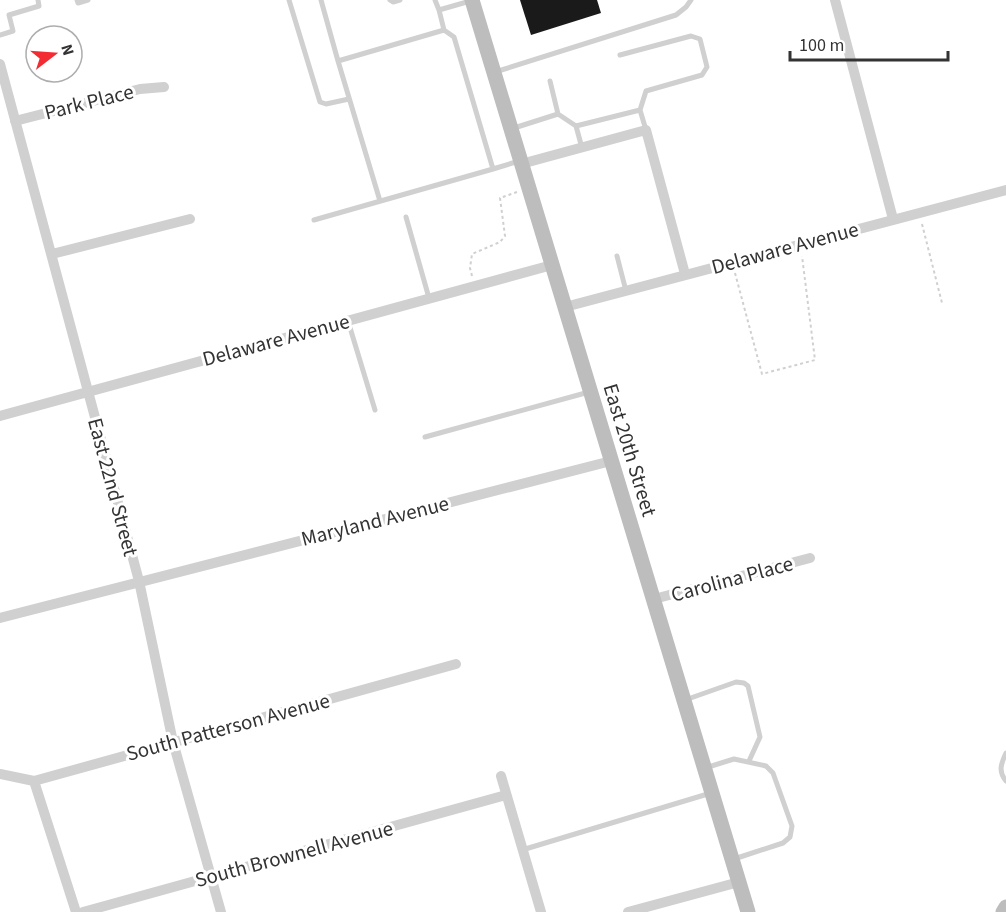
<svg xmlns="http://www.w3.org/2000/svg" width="1006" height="912" font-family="'Source Sans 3',sans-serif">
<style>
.building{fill:#1a1a1a}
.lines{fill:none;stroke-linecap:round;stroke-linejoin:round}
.path{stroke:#d0d0d0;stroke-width:2;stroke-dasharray:3 3;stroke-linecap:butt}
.lane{stroke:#d0d0d0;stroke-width:5}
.street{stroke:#d0d0d0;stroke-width:10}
.secondary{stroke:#bdbdbd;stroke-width:15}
.labels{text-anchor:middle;stroke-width:6;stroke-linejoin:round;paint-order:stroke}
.street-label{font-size:21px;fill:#333;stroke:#fff}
</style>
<rect width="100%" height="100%" fill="#fff"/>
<!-- building -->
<path class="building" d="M520 0H597L601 13 531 35Z"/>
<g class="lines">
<!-- path -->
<path class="path" d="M922 224 942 303
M735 273 762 374 815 360 802 256
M472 276 470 268 472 254 500 242 505 236 500 198 517 192"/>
<!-- lane -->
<path class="lane" d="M77 0 78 3 88 0
M289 0 320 102 326 104 349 99
M321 0 338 61
M390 0 393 2 400 0
M435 0 439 10 470 1
M439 10 444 30 454 37 493 169 519 161
M0 35 13 31 9 15 39 6 38 0
M620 55 691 36 700 39 707 67 702 75 646 91 640 110 646 130
M495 72 676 15 686 7 691 0
M550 81 558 114 576 126 582 148
M576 126 640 110
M514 128 558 114
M380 201 338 61 444 30
M406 217 429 298
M314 220 493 169
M617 256 626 291
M348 321 375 410
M425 437 589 392
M685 700 736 682 744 683 748 686 760 737 749 761
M1006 753C1001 764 998 771 1006 781
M705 768 734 759 766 766 773 773 792 826 790 837 783 843 734 859
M522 850 711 793"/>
<!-- street -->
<path class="street" d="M835 0 893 219
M0 64 139 581 173 742 221 912
M15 121 140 89 164 87
M521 164 646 130 685 274
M52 254 190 219
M565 307 1006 190
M0 416 552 265
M654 599 810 558
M0 618 611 461
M0 774 34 781 456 664
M501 776 541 912
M34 781 76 912
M83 912 506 795
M628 912 739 882"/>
<!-- secondary -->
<path class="secondary" d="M472 0 748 912
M1003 912 1006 907"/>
</g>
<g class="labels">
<!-- street labels -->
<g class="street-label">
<text transform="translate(89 102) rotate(-14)" y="7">Park Place</text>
<text transform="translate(785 248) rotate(-15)" y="7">Delaware Avenue</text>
<text transform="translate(276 340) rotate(-15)" y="7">Delaware Avenue</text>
<text transform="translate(630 450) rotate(73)" y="7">East 20th Street</text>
<text transform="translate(113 487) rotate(75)" y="7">East 22nd Street</text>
<text transform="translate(375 521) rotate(-14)" y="7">Maryland Avenue</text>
<text transform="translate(732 579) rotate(-15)" y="7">Carolina Place</text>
<text transform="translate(228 727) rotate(-15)" y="7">South Patterson Avenue</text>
<text transform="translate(294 854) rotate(-15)" y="7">South Brownell Avenue</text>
</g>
</g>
<!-- north arrow -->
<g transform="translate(54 54) rotate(73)"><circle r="28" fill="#ffffff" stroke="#adadad" stroke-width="1.5"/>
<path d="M0-4.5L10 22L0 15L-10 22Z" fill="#f22c32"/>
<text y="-9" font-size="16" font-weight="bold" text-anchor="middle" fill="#333333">N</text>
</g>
<!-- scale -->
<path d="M790 51v9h158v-9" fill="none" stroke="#333333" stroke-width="3"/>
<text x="799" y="51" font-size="18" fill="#333333" stroke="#ffffff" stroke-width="4.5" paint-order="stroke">100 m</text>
</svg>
